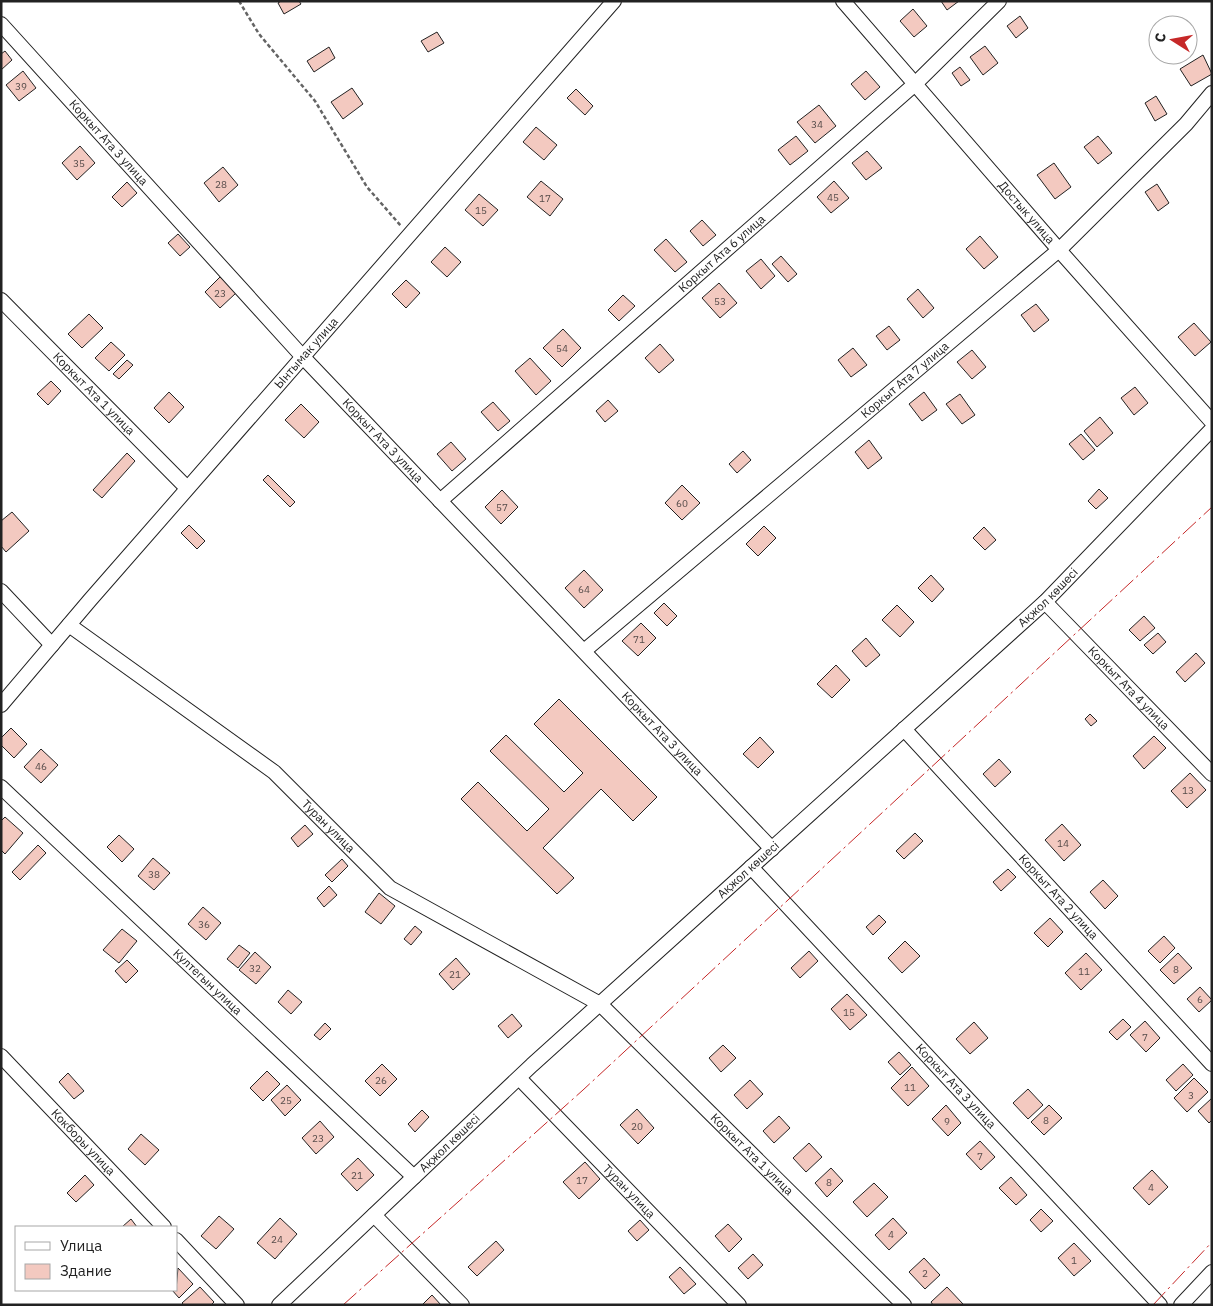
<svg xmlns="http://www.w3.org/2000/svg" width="1213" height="1306" font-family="'IBM Plex Sans',sans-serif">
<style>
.building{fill:#f3c9c0;stroke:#222}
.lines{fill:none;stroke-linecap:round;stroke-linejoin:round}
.minor-casing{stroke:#222;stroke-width:16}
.path{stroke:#646464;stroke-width:2.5;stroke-dasharray:4 2.5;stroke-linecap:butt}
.minor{stroke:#fff;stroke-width:14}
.power{stroke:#c62828;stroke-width:1;stroke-dasharray:18 4 2.5 4;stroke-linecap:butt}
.labels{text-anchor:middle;stroke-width:4;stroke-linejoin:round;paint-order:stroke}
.number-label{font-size:10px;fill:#564c4a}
.street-label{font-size:12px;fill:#222;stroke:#fff}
</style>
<rect width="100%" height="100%" fill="#fff"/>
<!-- building -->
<path class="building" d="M281 1H299L301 4 284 14 278 3Z
M941 1H959L947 10Z
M913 9 927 26 914 37 900 21Z
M1020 16 1028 28 1016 38 1007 26Z
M437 32 444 43 428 52 421 41Z
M985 46 998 63 983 75 970 57Z
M329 47 335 58 314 72 307 61Z
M5 51 12 60 1 70V54Z
M1203 55 1212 74 1191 86 1180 69Z
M960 67 970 80 961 86 952 73Z
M23 71 36 88 19 101 6 85Z
M866 71 880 87 865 100 851 84Z
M352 88 363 104 343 119 331 102Z
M576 89 593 106 585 115 567 98Z
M1156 96 1167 114 1155 121 1145 103Z
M819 105 836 126 815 143 797 122Z
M536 127 557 145 544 160 523 142Z
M796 136 808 151 790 165 778 150Z
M1098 136 1112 153 1098 164 1084 147Z
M80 146 95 163 77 180 62 163Z
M867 151 882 168 866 180 852 163Z
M1054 163 1071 187 1055 199 1037 175Z
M223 167 238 185 219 202 204 183Z
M541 181 563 199 550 216 527 197Z
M834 181 849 198 831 213 817 197Z
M127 182 137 193 122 207 112 197Z
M1157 184 1169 203 1158 211 1145 192Z
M479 194 498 210 483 226 465 210Z
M702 220 716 235 703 246 690 231Z
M178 234 190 247 180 256 168 243Z
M980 236 998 257 984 269 966 249Z
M666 239 687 262 675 272 654 250Z
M445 247 461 262 447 277 431 262Z
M781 256 797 274 788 282 772 264Z
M761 259 775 276 761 289 746 271Z
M220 277 236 293 220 308 205 292Z
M406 280 420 293 406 308 392 294Z
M719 283 737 303 720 318 702 298Z
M918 289 934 308 923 318 907 299Z
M623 295 635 306 619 321 608 310Z
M1036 304 1049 320 1034 332 1021 315Z
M89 314 103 328 82 348 68 334Z
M1194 323 1211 342 1195 356 1178 337Z
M889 326 900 340 887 350 876 336Z
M563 329 581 348 562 367 543 348Z
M111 342 125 355 109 371 95 358Z
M660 344 674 360 659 373 645 358Z
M853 348 867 365 851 377 838 360Z
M972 350 986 367 972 379 957 362Z
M530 358 551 381 536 395 515 371Z
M127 360 133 365 119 379 113 374Z
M51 381 61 391 48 405 37 394Z
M1135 387 1148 403 1134 415 1121 398Z
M169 392 184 407 169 423 154 408Z
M924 392 937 410 922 421 909 404Z
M960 394 975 415 962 424 946 404Z
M608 400 618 411 605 422 596 411Z
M493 402 510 421 498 431 481 412Z
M301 404 319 422 304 438 285 420Z
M1100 417 1113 433 1097 447 1084 431Z
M1081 434 1095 450 1083 460 1069 444Z
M869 440 882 458 868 469 855 452Z
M451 442 466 459 452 471 437 454Z
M743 451 751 460 737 473 729 464Z
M127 453 135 461 102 498 93 490Z
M268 475 295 502 290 507 263 480Z
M682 485 700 503 682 520 665 503Z
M1099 489 1108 498 1096 509 1088 501Z
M502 490 518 507 501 524 485 507Z
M12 512 29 531 6 552 1 546V521Z
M189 525 205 541 197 549 181 533Z
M764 526 776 538 758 556 746 544Z
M984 527 996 540 985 550 973 538Z
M584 570 603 590 584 608 565 588Z
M931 575 944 589 932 602 918 588Z
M664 603 677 616 667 626 654 613Z
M897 605 914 622 900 637 882 620Z
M1144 616 1155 628 1140 641 1129 630Z
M641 623 656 638 638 656 622 641Z
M1158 633 1166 642 1153 654 1144 645Z
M866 638 880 655 866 667 852 651Z
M1196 653 1205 663 1185 682 1176 672Z
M836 665 850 680 832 698 817 684Z
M559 699 657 797 633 821 601 789 543 848 574 878 557 894 461 799 478 782 527 831 549 809 490 751 506 735 564 792 583 773 534 724Z
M1090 714 1097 721 1091 726 1085 719Z
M11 728 27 744 14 758 1 745V738Z
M1154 736 1166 748 1144 769 1133 756Z
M760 737 774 752 758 768 743 754Z
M41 749 58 765 41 783 24 767Z
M999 759 1011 772 995 787 983 774Z
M1190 773 1206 790 1187 808 1171 791Z
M5 817 23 833 5 854 1 850V821Z
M1062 824 1081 845 1064 861 1045 840Z
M305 825 313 834 298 847 291 838Z
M915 833 923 841 904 859 896 851Z
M119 835 134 849 122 862 107 847Z
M38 845 46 853 20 880 12 872Z
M153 858 170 873 154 890 138 876Z
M342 859 348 866 332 882 325 875Z
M1008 869 1016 877 1001 891 993 882Z
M1103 880 1118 896 1105 909 1090 892Z
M329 886 337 895 324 907 317 898Z
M379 893 395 906 381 924 365 912Z
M203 907 221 923 206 940 188 924Z
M879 915 886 922 873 935 866 927Z
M1050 918 1063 932 1048 947 1034 933Z
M415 926 422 932 411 945 404 939Z
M122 929 137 941 119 963 103 950Z
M1164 936 1175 948 1160 963 1148 951Z
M905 941 920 956 902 973 888 958Z
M239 945 250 953 238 968 227 959Z
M809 951 818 961 800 978 791 968Z
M255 952 271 967 256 984 239 970Z
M1086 953 1102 970 1081 990 1065 973Z
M1178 953 1192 968 1174 984 1160 970Z
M456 958 470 974 453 990 439 974Z
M127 960 138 971 126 983 115 971Z
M1200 987 1212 1000 1199 1012 1187 999Z
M288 990 302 1002 291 1014 278 1002Z
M847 994 867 1015 850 1030 831 1009Z
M512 1014 522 1026 508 1038 498 1026Z
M1123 1019 1131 1027 1117 1040 1109 1032Z
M1145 1021 1160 1038 1146 1052 1130 1035Z
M974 1022 988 1038 970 1054 956 1039Z
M325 1023 331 1029 320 1040 314 1035Z
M723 1045 736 1058 721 1072 709 1058Z
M899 1052 911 1065 900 1075 888 1062Z
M382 1064 397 1079 380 1096 365 1081Z
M1183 1064 1193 1075 1176 1091 1166 1080Z
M912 1067 929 1086 908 1106 891 1088Z
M267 1071 280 1084 263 1101 250 1088Z
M68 1073 84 1091 74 1099 59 1082Z
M1194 1078 1208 1092 1187 1112 1174 1098Z
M750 1080 763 1094 747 1109 734 1095Z
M287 1085 301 1100 285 1116 271 1100Z
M1028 1089 1043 1105 1028 1119 1013 1103Z
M1212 1098V1120L1209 1123 1198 1111Z
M946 1105 961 1123 948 1136 932 1119Z
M1049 1105 1062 1118 1044 1135 1031 1122Z
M637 1109 654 1128 638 1144 620 1125Z
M422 1110 429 1117 415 1132 408 1124Z
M779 1116 790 1128 774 1143 763 1131Z
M320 1121 334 1137 316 1154 302 1138Z
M141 1134 159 1150 145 1165 128 1149Z
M980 1141 995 1157 981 1170 966 1154Z
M809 1143 822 1157 806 1172 793 1158Z
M358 1158 374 1175 357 1191 341 1174Z
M585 1162 600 1179 579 1199 563 1182Z
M831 1168 843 1181 827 1197 815 1183Z
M1152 1170 1168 1187 1149 1205 1133 1188Z
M85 1175 94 1185 76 1202 67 1193Z
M1011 1177 1027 1195 1016 1205 999 1188Z
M874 1183 888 1197 867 1217 853 1202Z
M1041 1209 1053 1221 1041 1232 1030 1220Z
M219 1216 234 1229 216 1249 201 1236Z
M280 1218 297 1234 275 1259 257 1243Z
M893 1218 907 1233 889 1250 875 1235Z
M131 1219 137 1227H122Z
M640 1220 649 1230 637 1241 628 1231Z
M728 1224 742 1239 729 1252 715 1236Z
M496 1241 504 1250 477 1276 468 1267Z
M1074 1243 1091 1261 1074 1276 1058 1258Z
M753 1254 763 1265 748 1279 738 1268Z
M924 1258 940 1275 925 1289 909 1272Z
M680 1267 696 1284 684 1294 669 1277Z
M178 1268 193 1284 179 1298 172 1290H176Z
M200 1287 214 1302 211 1305H184L182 1303Z
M947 1287 963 1304V1305H933L931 1302Z
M432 1295 441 1305H422Z"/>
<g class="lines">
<!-- minor casing -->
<g class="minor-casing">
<g id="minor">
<path id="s1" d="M843 1 1059 250 1212 422"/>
<path id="s2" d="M1 24 302 356 772 849"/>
<path id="s3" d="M1 300 187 488"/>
<path id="s4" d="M440 501 915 84 999 1"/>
<path d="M1 591 52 645"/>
<path id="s5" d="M1045 602 1212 774"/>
<path id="s6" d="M69 625 274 772 390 888 600 1004 904 1305"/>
<path id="s7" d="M584 651 1059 250 1186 124 1212 93"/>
<path id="s8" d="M1 705 90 600 614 1"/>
<path id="s9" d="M904 729 1212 1064"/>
<path id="s10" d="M1 787 414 1177"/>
<path id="s11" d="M751 867 1160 1305"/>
<path id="s12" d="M1 1056 164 1227"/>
<path id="s13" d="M519 1078 739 1305"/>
<path d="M374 1215 462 1305"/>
<path d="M176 1240 237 1305"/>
<path id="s14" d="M279 1305 532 1065 1045 602 1212 429"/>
<path d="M1181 1305 1212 1272"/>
</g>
</g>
<!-- path -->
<path class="path" d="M239 1 259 34 315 101 367 187 401 226"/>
<!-- minor -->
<use href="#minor" class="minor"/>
<!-- power -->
<path class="power" d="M343 1305 583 1090 1212 507
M1153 1305 1212 1242"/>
</g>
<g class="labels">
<!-- number labels -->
<g class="number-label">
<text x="21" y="90">39</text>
<text x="817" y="128">34</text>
<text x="79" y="167">35</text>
<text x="221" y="188">28</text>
<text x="833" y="201">45</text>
<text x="545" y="202">17</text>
<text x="481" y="214">15</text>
<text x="220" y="297">23</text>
<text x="720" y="305">53</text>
<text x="562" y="352">54</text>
<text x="682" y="507">60</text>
<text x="502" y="511">57</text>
<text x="584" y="593">64</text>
<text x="639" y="643">71</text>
<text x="41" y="770">46</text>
<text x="1188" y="794">13</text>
<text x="1063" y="847">14</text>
<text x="154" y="878">38</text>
<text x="204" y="928">36</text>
<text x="255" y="972">32</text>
<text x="1176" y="973">8</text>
<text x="1084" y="975">11</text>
<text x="455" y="978">21</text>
<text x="1200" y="1003">6</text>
<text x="849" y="1016">15</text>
<text x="1145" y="1041">7</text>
<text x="381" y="1084">26</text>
<text x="910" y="1091">11</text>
<text x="1191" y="1099">3</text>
<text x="286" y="1104">25</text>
<text x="1046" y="1124">8</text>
<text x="947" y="1125">9</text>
<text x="637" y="1130">20</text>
<text x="318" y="1142">23</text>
<text x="980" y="1160">7</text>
<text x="357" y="1179">21</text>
<text x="582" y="1184">17</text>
<text x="829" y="1186">8</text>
<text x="1151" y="1191">4</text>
<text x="891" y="1238">4</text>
<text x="277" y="1243">24</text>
<text x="1074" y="1264">1</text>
<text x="925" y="1277">2</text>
</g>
<!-- street labels -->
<g class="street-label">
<text dy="4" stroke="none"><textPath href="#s2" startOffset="160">Коркыт Ата 3 улица</textPath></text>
<text dy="4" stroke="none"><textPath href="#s1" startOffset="280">Достык улица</textPath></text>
<text dy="4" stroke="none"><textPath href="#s4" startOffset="375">Коркыт Ата 6 улица</textPath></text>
<text dy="4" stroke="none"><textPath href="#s8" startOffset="466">Ынтымак улица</textPath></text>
<text dy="4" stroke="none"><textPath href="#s7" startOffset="420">Коркыт Ата 7 улица</textPath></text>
<text dy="4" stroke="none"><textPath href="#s3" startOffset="132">Коркыт Ата 1 улица</textPath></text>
<text dy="4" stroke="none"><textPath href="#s2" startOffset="565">Коркыт Ата 3 улица</textPath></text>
<text dy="4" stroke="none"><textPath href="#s14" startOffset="1045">Ақжол көшесі</textPath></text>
<text dy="4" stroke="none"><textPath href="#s5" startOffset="120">Коркыт Ата 4 улица</textPath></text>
<text dy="4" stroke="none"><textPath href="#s2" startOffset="970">Коркыт Ата 3 улица</textPath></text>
<text dy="4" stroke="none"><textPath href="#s6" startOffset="329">Туран улица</textPath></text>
<text dy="4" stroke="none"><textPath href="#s14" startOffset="640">Ақжол көшесі</textPath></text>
<text dy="4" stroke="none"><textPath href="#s9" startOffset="228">Коркыт Ата 2 улица</textPath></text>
<text dy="4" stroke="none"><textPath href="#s10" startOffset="284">Култегын улица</textPath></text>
<text dy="4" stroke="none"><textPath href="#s11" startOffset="300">Коркыт Ата 3 улица</textPath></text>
<text dy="4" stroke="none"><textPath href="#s12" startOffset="119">Кокборы улица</textPath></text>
<text dy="4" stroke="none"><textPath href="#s14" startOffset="235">Ақжол көшесі</textPath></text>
<text dy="4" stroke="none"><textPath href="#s6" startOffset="870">Коркыт Ата 1 улица</textPath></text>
<text dy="4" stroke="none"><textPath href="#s13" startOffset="158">Туран улица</textPath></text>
</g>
</g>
<!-- border -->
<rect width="1213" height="1306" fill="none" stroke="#222222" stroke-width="5"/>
<!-- legend -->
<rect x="15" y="1226" width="162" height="65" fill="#ffffff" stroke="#a7a7a7"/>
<rect x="25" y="1242" width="25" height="8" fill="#ffffff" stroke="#a7a7a7"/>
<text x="60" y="1251" font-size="15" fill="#222222">Улица</text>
<rect x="25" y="1264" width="25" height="15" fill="#f3c9c0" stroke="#a7a7a7"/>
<text x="60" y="1276" font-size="15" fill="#222222">Здание</text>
<!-- north arrow -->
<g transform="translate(1173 40) rotate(281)"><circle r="24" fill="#ffffff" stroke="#a7a7a7"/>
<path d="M0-4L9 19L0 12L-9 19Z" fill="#c62828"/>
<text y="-8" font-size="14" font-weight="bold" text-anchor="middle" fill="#222222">С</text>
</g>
</svg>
